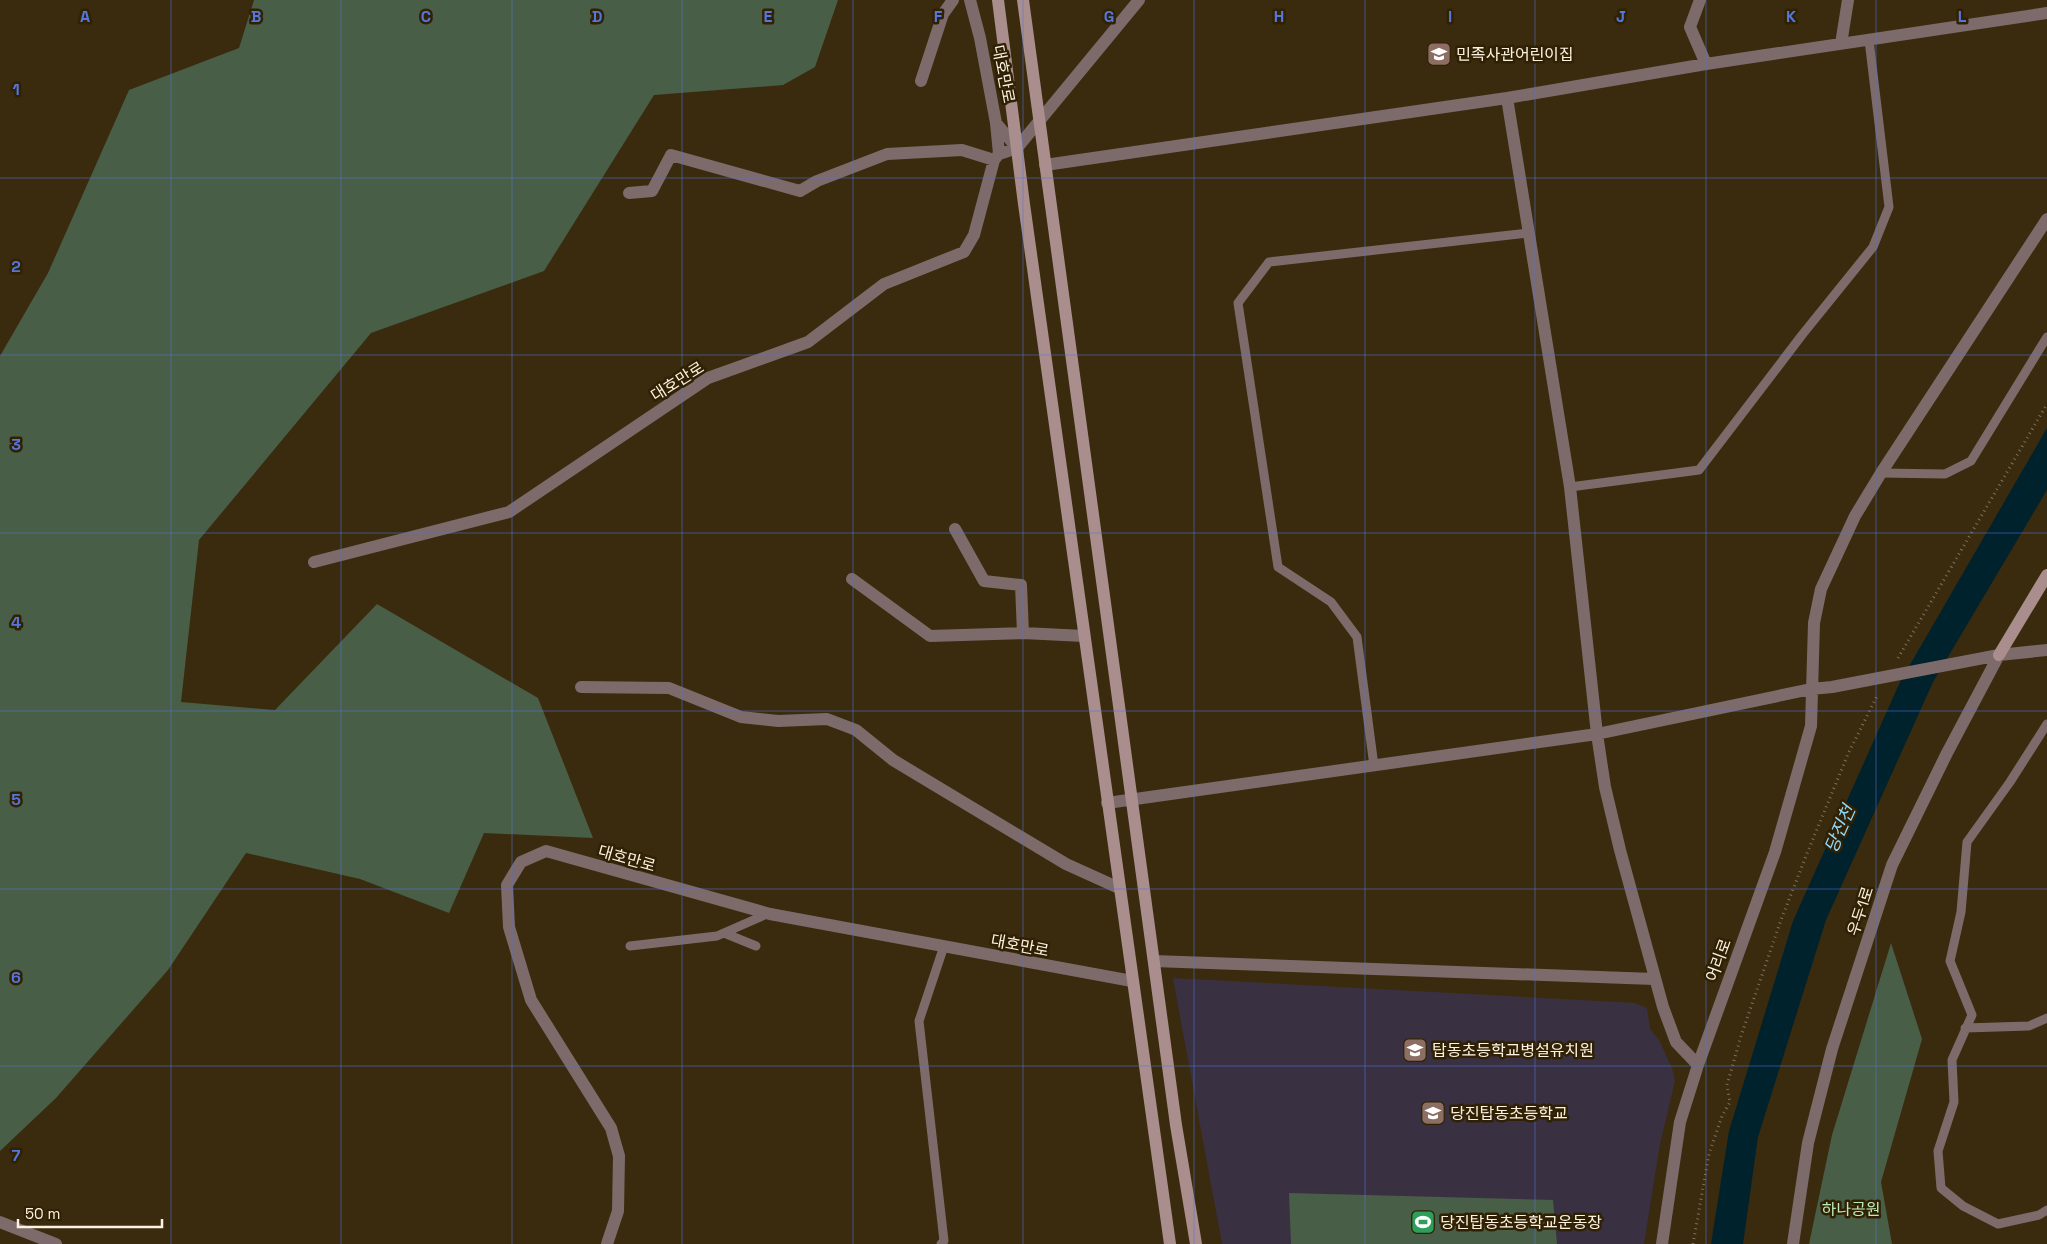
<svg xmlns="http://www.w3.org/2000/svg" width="2047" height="1244" font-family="'Space Grotesk','Noto Sans KR',sans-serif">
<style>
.education{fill:#393141}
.green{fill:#495e46}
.water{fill:#00222d}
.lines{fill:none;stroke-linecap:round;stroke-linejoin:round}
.path{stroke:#7f725a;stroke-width:3;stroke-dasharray:1 4;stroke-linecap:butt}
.lane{stroke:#7d6b6b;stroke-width:9}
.street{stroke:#7d6b6b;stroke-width:12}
.secondary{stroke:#a98e8d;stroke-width:12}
.grid{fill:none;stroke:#5577da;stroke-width:1;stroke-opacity:0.55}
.labels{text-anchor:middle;stroke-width:5;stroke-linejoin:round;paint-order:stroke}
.poi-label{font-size:16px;fill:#fcf2e1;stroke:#302104;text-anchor:start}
.street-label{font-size:16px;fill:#fcf2e1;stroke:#302104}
.park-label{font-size:16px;fill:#bcebb7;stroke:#302104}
.water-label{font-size:18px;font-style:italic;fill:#8fd9f8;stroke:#302104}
.grid-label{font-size:16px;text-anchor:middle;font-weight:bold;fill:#5577da;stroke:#302104;stroke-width:5;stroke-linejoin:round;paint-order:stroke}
</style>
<rect width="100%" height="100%" fill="#3a2b0e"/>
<!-- education -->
<path class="education" d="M1173 978 1635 1003 1647 1008 1650 1029 1659 1040 1672 1068 1675 1081 1660 1144 1644 1244H1222Z"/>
<!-- green -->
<path class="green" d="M254 0H838L815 67 783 85 654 95 544 271 371 333 199 540 181 702 275 710 377 604 538 698 593 838 484 833 449 913 360 879 246 853 168 970 56 1098 0 1151V356L48 273 129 90 239 48Z
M1891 943 1922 1039 1881 1182 1892 1244H1809L1832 1135Z
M1289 1193 1553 1200 1557 1244H1291Z"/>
<!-- water -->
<path class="water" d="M2047 428V490L1933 682 1826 920 1758 1137 1743 1244H1711L1729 1131 1793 921 1900 682Z"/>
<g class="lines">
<!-- path -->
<path class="path" d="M1898 658 2047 404
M1693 1244 1709 1154 1722 1116 1730 1102 1727 1085 1741 1036 1781 920 1806 856 1848 754 1878 694"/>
<!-- lane -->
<path class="lane" d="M1881 473 1945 474 1971 461 2047 337
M1570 487 1699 470 1802 335 1873 247 1889 207 1869 40
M2047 724 2010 782 1967 842 1961 912 1950 961 1972 1015 1952 1060 1954 1102 1938 1151 1941 1188 1963 1206 1998 1224 2039 1215 2047 1210
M1374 766 1357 637 1331 602 1278 567 1238 303 1269 262 1529 233
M724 933 756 946
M630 946 717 936 767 914
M1965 1028 2029 1026 2047 1018
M941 1244 944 1241 919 1021 944 946"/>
<!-- street -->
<path class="street" d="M970 0 980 38 996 123 1017 148
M1700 0 1690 27 1706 64
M1841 44 1848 0
M921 81 943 14 953 0
M1507 98 1570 487 1597 734 1605 787 1620 850 1663 1007 1676 1042 1698 1065
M996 123 999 154
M1045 165 1507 98 1706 64 2047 13
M629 193 652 191 671 155 800 191 817 181 887 154 962 150 994 160
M955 529 984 581 1021 585 1023 633
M314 562 509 512 708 378 808 342 884 284 964 252 974 235 994 160 999 154 1017 148 1139 0
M852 579 930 636 1023 633 1084 636
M581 687 669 688 741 717 778 721 827 719 856 730 893 760 1066 864 1119 888
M1107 803 1597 734 1811 689 1832 687 1999 655 2047 650
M1154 961 1654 979
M0 1222 56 1244
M607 1244 618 1211 619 1156 611 1128 531 1000 509 927 507 885 521 862 546 851 770 914 1132 981
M1662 1244 1680 1122 1698 1065 1775 852 1811 726 1814 623 1821 589 1855 516 1881 473 2047 219
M1793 1244 1808 1143 1832 1049 1892 865 1947 753 1999 655"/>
<!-- secondary -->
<path class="secondary" d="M998 0 1024 204 1170 1244
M1023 0 1176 1125 1196 1244
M1999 655 2047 575"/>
</g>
<!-- grid -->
<path class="grid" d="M171 0V1244M341 0V1244M512 0V1244M682 0V1244M853 0V1244M1023 0V1244M1194 0V1244M1365 0V1244M1535 0V1244M1706 0V1244M1876 0V1244M0 178H2047M0 355H2047M0 533H2047M0 711H2047M0 889H2047M0 1066H2047"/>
<!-- icons -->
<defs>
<g id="school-square" transform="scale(1.25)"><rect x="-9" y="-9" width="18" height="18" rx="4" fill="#8d6e63" stroke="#302104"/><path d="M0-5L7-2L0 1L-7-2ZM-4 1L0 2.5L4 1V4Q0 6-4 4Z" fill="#fff"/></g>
<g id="stadium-square" transform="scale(1.25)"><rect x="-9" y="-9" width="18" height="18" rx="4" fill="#2e9e5b" stroke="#302104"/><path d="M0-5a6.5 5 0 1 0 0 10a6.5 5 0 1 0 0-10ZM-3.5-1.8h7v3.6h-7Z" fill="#fff"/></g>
</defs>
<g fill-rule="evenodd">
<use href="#school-square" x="1439" y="54"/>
<use href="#school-square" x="1415" y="1050"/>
<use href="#school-square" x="1433" y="1113"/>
<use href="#stadium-square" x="1423" y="1222"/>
</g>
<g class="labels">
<!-- poi labels -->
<g class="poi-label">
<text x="1456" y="60">민족사관어린이집</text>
<text x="1432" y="1056">탑동초등학교병설유치원</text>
<text x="1450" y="1119">당진탑동초등학교</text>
<text x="1440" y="1228">당진탑동초등학교운동장</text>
</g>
<!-- street labels -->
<g class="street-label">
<text transform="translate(1004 74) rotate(79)" y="6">대호만로</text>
<text transform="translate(677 381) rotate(-32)" y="6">대호만로</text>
<text transform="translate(627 858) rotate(16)" y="6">대호만로</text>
<text transform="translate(1860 911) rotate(-72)" y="6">우두1로</text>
<text transform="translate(1020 945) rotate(11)" y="6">대호만로</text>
<text transform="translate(1718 960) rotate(-70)" y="6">어리로</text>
</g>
<!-- park labels -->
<g class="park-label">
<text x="1851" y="1215">하나공원</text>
</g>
<!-- water labels -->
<g class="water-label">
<text transform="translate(1840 829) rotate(-66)" y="6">당진천</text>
</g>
</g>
<g class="grid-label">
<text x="85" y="22">A</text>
<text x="256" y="22">B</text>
<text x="426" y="22">C</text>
<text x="597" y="22">D</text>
<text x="768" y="22">E</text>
<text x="938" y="22">F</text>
<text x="1109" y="22">G</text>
<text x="1279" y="22">H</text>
<text x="1450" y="22">I</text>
<text x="1621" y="22">J</text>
<text x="1791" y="22">K</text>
<text x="1962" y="22">L</text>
<text x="16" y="95">1</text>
<text x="16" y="272">2</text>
<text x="16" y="450">3</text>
<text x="16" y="628">4</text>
<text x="16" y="805">5</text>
<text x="16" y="983">6</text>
<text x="16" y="1161">7</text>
</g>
<!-- scale -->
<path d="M18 1219v8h144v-8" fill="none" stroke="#fcf2e1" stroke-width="2.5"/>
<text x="25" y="1219" font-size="15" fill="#fcf2e1" stroke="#302104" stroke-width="4" paint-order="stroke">50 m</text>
</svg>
